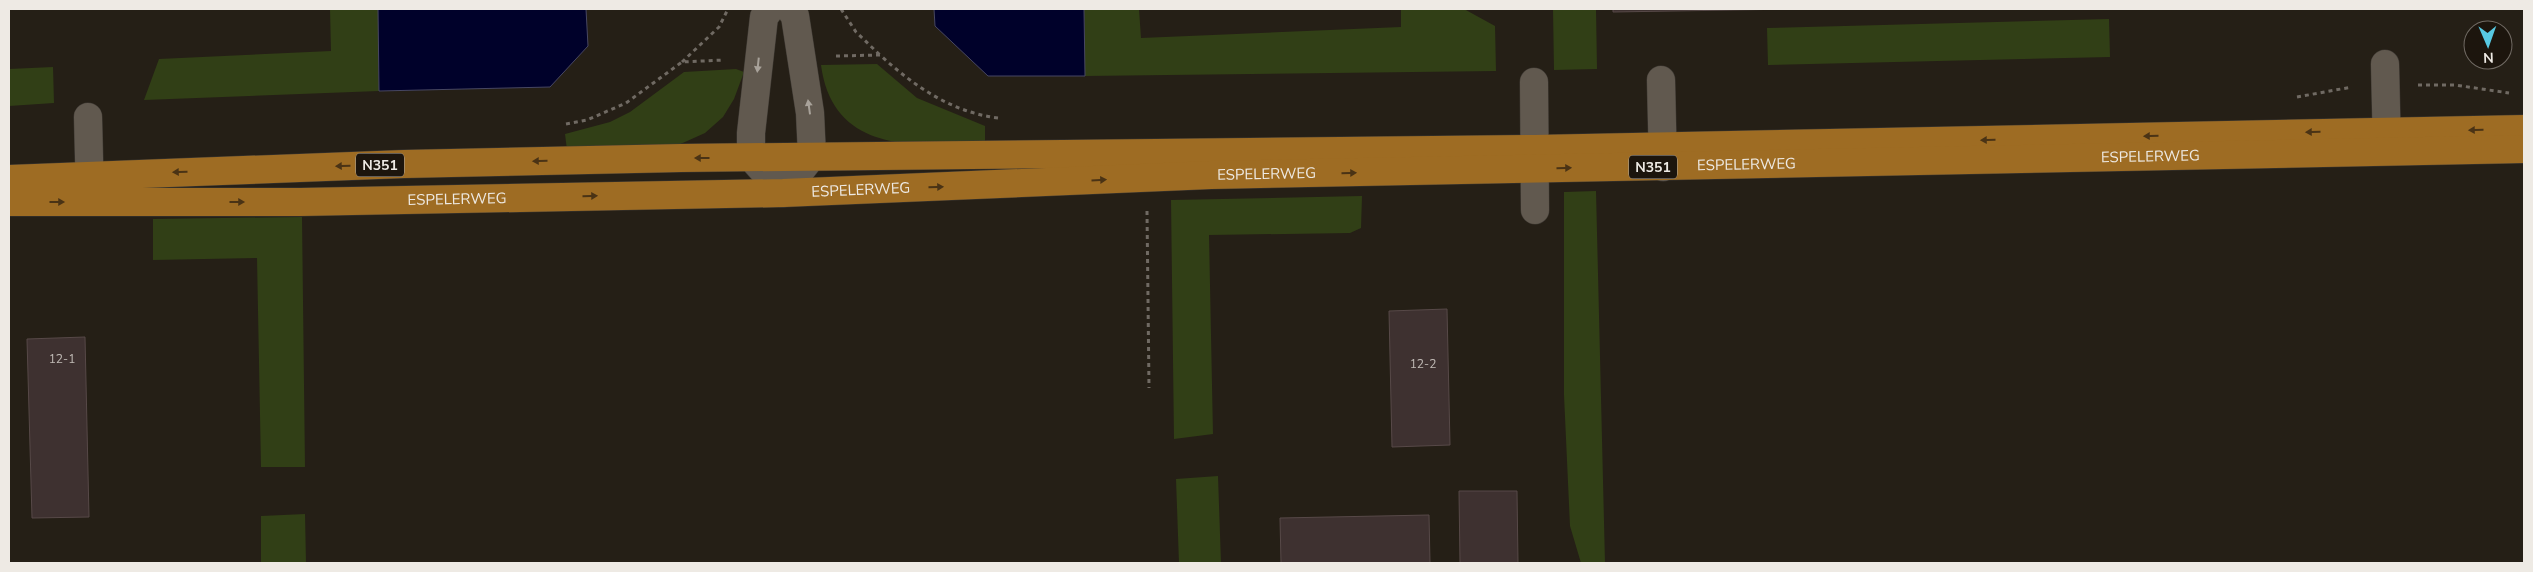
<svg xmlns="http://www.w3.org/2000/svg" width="2533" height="572" font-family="'Nunito Sans',sans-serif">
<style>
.green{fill:#313f16}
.water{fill:#00012a;stroke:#474762}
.building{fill:#3e3130;stroke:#574948}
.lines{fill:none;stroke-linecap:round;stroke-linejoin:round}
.minor-casing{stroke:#3f3a34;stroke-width:29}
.major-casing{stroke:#3f3a34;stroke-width:29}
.path{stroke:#706a63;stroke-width:3;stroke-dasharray:4 4;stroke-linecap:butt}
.minor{stroke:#61594f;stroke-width:28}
.major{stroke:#9e6c23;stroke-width:28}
.oneway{fill:#a8a29a}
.oneway2{fill:#4a3315}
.labels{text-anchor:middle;stroke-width:5;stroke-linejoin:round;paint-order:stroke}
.number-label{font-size:12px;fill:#c2bcb7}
.shield{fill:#1c150d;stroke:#afaaa4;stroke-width:1}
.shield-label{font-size:14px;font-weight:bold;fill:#eeeae4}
.street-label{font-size:15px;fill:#eeeae4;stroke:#1c150d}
</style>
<rect width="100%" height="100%" fill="#251f16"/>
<!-- green -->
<path class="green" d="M330 9H378L379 91 144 100 159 59 331 51Z
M1084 9H1139L1141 38 1401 27V9H1464L1495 26 1496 71 1085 76Z
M1553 9H1596L1597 69 1554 70Z
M2109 19 2110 57 1768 65 1767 28Z
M877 64 917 98 985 126V146C917 145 833 155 821 65Z
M53 67 54 103 9 106V69Z
M736 69 744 72 734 99 723 117 705 133 676 146 567 150 565 134 610 122 630 112 684 72Z
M1596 191 1605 563H1581L1570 526 1564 395V192Z
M1362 196 1361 228 1350 233 1209 235 1213 434 1174 439 1171 200Z
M302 217 305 467H261L257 258 153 260V219Z
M1218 476 1221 563H1179L1176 479Z
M305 514 306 563H261V516Z"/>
<!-- water -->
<path class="water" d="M378 9H586L588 46 550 87 379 91Z
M934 9H1084L1085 76H988L935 26Z"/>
<!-- building -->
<path class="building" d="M1613 9H1795L1613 12Z
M1447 309 1450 445 1392 447 1389 311Z
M85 337 89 517 32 518 27 339Z
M1459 491H1517L1518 563H1460Z
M1429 515 1430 563H1281L1280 518Z"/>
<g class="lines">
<!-- minor casing -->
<g class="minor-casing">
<path id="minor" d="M770 9 764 17 751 133V157L783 193 812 156 810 113 795 16 790 9
M2385 64 2387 151
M1661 80 1663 167
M1534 82 1535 210
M88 117 90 198"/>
</g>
<!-- major casing -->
<g class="major-casing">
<g id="major">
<path d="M9 179 404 164 681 158 1534 149 2524 129"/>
<path id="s1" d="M9 202H300L783 193 1211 175 2524 149"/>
</g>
</g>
<!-- path -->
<path class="path" d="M841 9 856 32 880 55
M836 56 880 55C914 86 951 112 998 118
M682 62 719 27 728 9
M2418 85H2455L2509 93
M2297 97 2352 87
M566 124 587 120 626 103 682 62 724 60
M1147 211 1149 388"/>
<!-- minor -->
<use href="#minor" class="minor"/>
<!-- major -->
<use href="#major" class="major"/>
</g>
<!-- one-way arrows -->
<defs><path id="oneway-solid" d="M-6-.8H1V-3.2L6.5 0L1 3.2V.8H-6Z" transform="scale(1.25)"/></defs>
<g class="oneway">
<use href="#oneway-solid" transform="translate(758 65) rotate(96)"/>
<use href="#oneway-solid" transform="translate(809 107) rotate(-98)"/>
</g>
<g class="oneway2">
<use href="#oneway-solid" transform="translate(2476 130) rotate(179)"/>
<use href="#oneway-solid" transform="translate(2313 132) rotate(179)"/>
<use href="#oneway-solid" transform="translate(2151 136) rotate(179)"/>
<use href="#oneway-solid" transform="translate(1988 140) rotate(179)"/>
<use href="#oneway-solid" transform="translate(702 158) rotate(180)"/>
<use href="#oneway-solid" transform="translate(540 161) rotate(179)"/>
<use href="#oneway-solid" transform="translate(343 166) rotate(178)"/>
<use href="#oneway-solid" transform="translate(1564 168) rotate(-1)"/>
<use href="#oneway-solid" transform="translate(180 172) rotate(178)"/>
<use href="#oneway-solid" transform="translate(1349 173) rotate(-1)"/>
<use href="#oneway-solid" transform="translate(1099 180) rotate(-3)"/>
<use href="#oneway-solid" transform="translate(936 187) rotate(-2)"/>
<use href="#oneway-solid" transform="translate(590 196) rotate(-1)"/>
<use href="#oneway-solid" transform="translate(57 202)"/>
<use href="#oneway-solid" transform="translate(237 202)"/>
</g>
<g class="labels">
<!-- number labels -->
<g class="number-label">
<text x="62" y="363">12-1</text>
<text x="1423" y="368">12-2</text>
</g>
<!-- shield labels -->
<g class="shield">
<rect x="356" y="153.5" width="48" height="23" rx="4"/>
<rect x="1629" y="155.5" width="48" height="23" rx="4"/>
</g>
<g class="shield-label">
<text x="380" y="170">N351</text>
<text x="1653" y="172">N351</text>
</g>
<!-- street labels -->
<g class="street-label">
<text dy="5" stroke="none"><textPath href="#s1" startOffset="2142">ESPELERWEG</textPath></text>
<text dy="5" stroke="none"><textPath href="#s1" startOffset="1738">ESPELERWEG</textPath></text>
<text dy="5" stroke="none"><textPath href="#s1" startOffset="1258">ESPELERWEG</textPath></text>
<text dy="5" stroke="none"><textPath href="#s1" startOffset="852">ESPELERWEG</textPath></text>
<text dy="5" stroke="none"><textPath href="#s1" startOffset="448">ESPELERWEG</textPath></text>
</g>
</g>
<!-- border -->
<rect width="2533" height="572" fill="none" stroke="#eeeae4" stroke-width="20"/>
<!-- north arrow -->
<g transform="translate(2488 45) rotate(178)"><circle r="24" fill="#1c150d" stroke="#706a63"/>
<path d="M0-4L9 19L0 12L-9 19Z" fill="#57c9e2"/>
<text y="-8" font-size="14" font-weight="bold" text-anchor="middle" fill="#eeeae4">N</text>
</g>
</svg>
